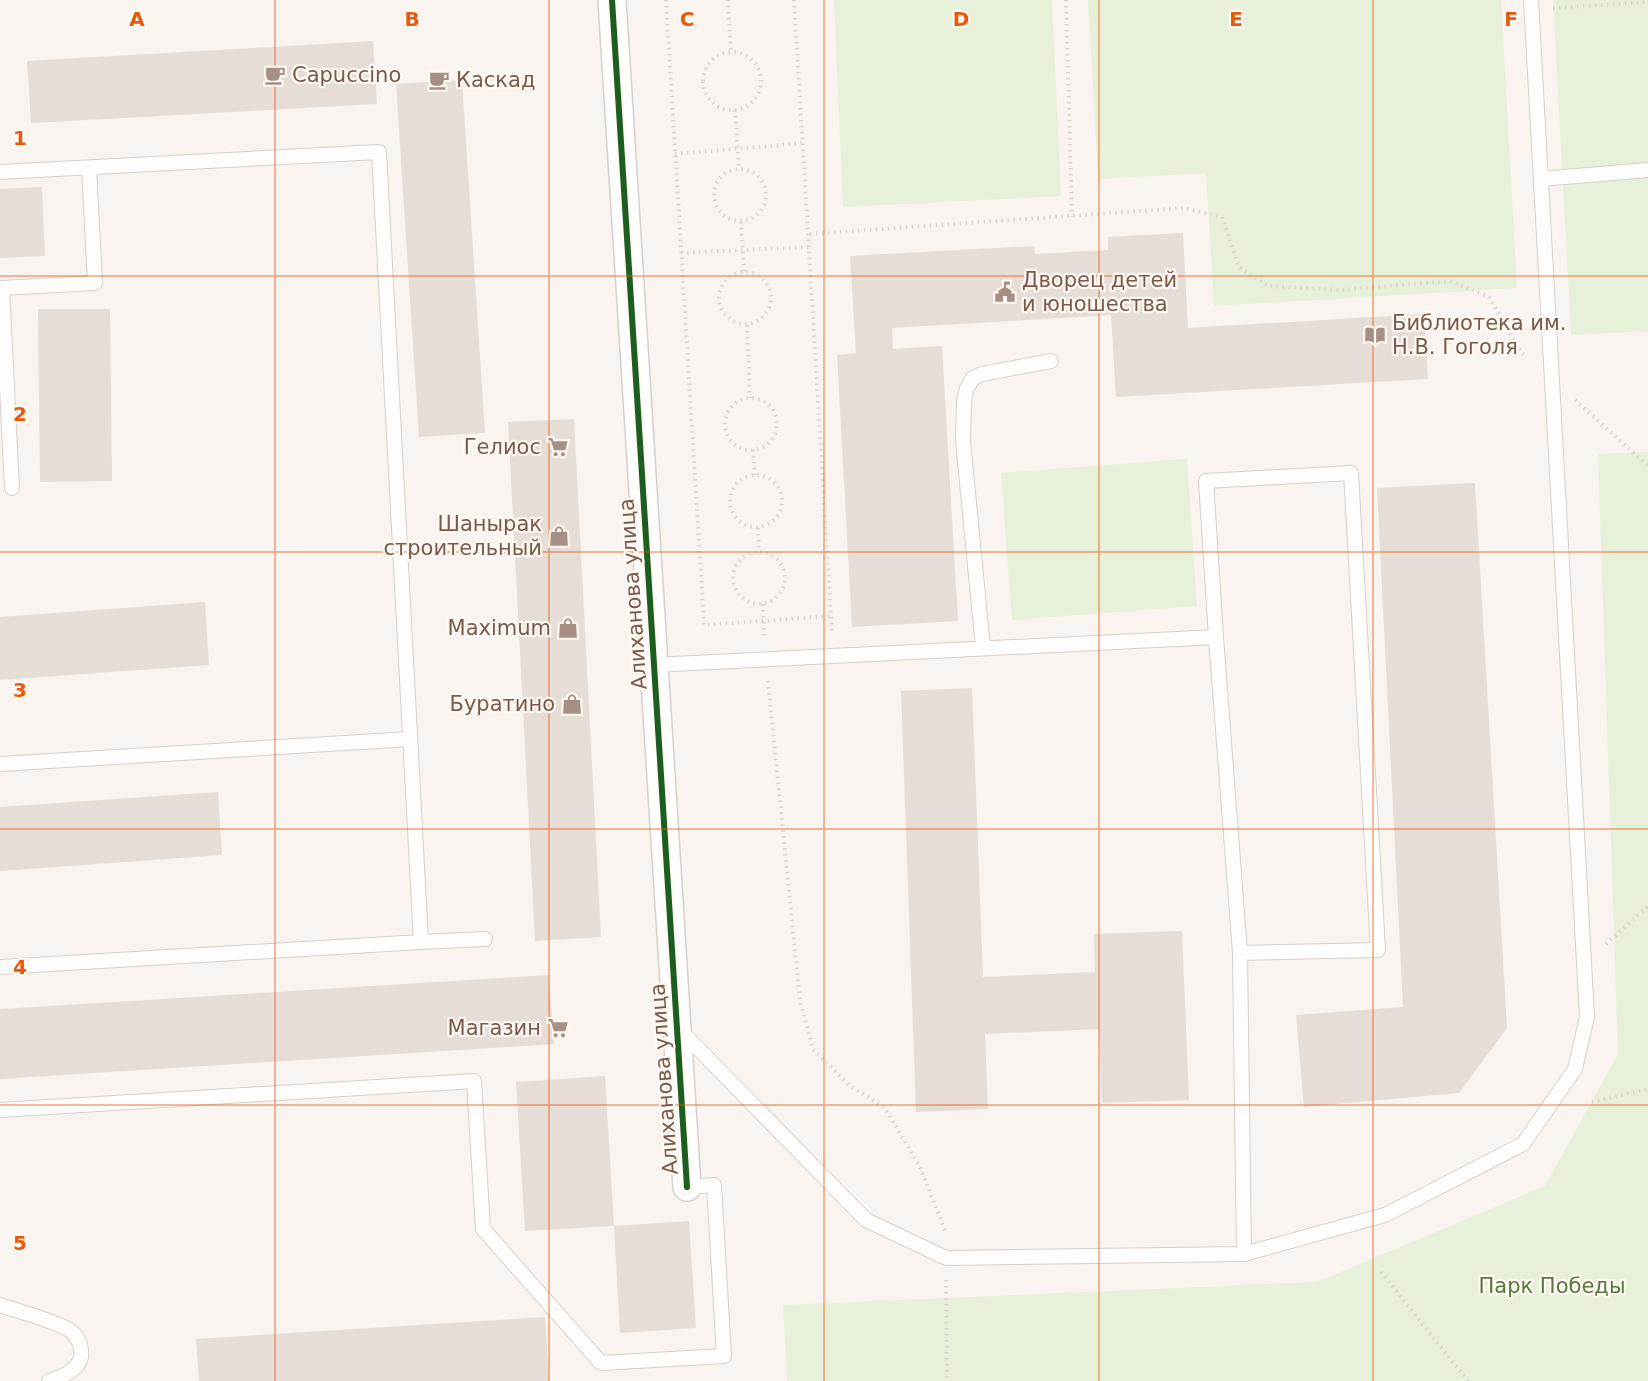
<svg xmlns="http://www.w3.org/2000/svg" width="1648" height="1381" font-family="'DejaVu Sans',sans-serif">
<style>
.green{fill:#e7f0d9}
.building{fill:#e6ddd6}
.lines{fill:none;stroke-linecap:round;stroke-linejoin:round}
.lane-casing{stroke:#d7d0ca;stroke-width:16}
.street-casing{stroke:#d7d0ca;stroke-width:30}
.path{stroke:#dcd3cf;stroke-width:4;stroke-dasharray:1.5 4.5;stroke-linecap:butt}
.lane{stroke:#fefdfd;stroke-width:14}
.street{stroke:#fefdfd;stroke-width:27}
.cycleway-casing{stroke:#fff9f2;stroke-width:10}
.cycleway{stroke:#1b5e20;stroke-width:6}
.grid{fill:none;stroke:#e8590c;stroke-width:1.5;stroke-opacity:0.55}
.labels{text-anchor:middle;stroke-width:4.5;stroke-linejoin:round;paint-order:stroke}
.poi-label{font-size:21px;fill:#7a5a4c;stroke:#fff9f2;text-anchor:end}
.street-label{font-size:21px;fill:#7a5a4c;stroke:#fff9f2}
.park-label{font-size:21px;fill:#547a40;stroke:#fff9f2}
.grid-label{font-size:20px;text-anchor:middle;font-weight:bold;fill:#e8590c;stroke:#fff9f2;stroke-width:4.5;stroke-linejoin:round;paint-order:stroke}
</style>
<rect width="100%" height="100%" fill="#f9f4ef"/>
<!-- green -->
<path class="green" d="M834 0H1052L1061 196 843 207Z
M1088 0H1501L1517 288 1214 306 1206 173 1098 179Z
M1553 0H1648V331L1571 335Z
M1648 452V1381H787L783 1305 1317 1282 1545 1186 1618 1054 1598 454Z
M1187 459 1197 606 1012 620 1001 473Z"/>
<!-- building -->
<path class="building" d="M373 41 377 104 31 123 27 61Z
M462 80 485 433 419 437 396 84Z
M42 187 45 256 0 258V189Z
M1183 233 1188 328 1424 314 1428 379 1116 397 1111 315 892 328 893 349 942 346 958 621 852 627 837 355 856 353 850 256 1034 246 1035 254 1108 250V237Z
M38 309H110L112 481 40 482Z
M574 419 601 937 535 941 508 422Z
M1475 483 1507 1028 1459 1093 1304 1107 1296 1015 1403 1007 1377 488Z
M205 602 209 665 0 680V617Z
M972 688 983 977 1095 972 1094 934 1182 931 1189 1100 1102 1103 1099 1029 985 1034 988 1109 916 1112 901 691Z
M218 792 222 855 0 871V807Z
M549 975 554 1044 0 1079V1009Z
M605 1076 614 1226 525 1231 516 1082Z
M689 1221 696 1328 620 1333 614 1226Z
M545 1317 549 1381H199L196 1339Z"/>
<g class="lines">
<!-- lane casing -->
<g class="lane-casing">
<path id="lane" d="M0 172 379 152 421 942 485 939
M1541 179 1648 170
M12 488 2 288 95 283 89 168
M983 648 963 441 964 400 967 388 973 378 982 374 1051 361
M653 665 1216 637 1240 953 1378 950 1351 473 1206 481 1216 637
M0 764 410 739
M1240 953 1244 1254
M0 967 421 942
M679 1029 866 1220 946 1258 1244 1254 1385 1215 1523 1144 1575 1069 1587 1017 1531 0
M0 1110 474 1081 483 1229 601 1363 724 1356 714 1185 687 1187
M0 1305C17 1311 59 1322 71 1331 79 1337 82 1348 81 1357 78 1371 61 1377 49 1381"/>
</g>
<!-- street casing -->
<g class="street-casing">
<path id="street" d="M612 0 687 1187"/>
</g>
<!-- path -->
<path class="path" d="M666 0 704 625 832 616
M728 0 731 52
M794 0 832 634
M1066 0 1072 217
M1553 8 1648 2
M703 81a29 29 0 1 1 58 0a29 29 0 1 1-58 0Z
M735 110 739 169
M675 154 803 143
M714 195a26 26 0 1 1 52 0a26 26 0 1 1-52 0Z
M741 222 744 272
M810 234 1183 208 1222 217 1239 267 1268 286 1341 290 1450 281 1489 297 1520 351 1527 357
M681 253 810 247
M719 298a26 26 0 1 1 52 0a26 26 0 1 1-52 0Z
M747 325 750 398
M725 424a26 26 0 1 1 52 0a26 26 0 1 1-52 0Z
M1575 400 1648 466
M753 450 755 475
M730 501a26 26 0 1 1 52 0a26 26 0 1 1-52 0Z
M758 528 759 551
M733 578a26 26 0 1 1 52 0a26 26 0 1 1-52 0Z
M763 604 764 638
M768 681 800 1001 813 1049 849 1085 885 1108 920 1167 946 1233
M1606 944 1648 906
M1592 1102 1648 1089
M1381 1272 1468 1381
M946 1280 947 1381"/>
<!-- lane -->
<use href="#lane" class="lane"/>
<!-- street -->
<use href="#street" class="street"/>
<!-- cycleway casing -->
<g class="cycleway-casing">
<path id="cycleway" d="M612 0 687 1187"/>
</g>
<!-- cycleway -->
<use href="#cycleway" class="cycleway"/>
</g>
<!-- grid -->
<path class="grid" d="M275 0V1381M549 0V1381M824 0V1381M1099 0V1381M1373 0V1381M0 276H1648M0 552H1648M0 829H1648M0 1105H1648"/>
<!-- icons -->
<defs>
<g id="cafe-bare" transform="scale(1.62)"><path d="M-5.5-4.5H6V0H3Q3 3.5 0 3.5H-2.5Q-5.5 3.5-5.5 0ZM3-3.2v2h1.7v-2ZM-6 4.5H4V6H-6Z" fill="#a69085" stroke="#fff9f2" stroke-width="2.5" paint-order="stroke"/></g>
<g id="civic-bare" transform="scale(1.62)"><path d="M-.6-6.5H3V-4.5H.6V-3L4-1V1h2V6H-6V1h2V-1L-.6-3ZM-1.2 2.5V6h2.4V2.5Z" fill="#a69085" stroke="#fff9f2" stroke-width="2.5" paint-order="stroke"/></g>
<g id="library-bare" transform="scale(1.62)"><path d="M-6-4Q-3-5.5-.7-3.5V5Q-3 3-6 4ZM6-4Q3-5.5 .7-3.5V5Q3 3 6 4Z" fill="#a69085" stroke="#fff9f2" stroke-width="2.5" paint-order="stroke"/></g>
<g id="supermarket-bare" transform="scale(1.62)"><path d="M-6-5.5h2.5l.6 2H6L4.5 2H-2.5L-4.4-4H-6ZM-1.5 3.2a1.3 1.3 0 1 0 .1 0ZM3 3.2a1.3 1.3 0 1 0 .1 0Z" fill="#a69085" stroke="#fff9f2" stroke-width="2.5" paint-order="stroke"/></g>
<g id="shop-bare" transform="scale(1.62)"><path d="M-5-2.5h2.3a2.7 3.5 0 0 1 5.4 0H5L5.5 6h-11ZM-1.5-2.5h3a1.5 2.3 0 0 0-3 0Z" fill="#a69085" stroke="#fff9f2" stroke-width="2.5" paint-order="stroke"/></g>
</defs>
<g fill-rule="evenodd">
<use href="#cafe-bare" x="275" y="75"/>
<use href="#cafe-bare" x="439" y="80"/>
<use href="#civic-bare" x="1005" y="292"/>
<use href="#library-bare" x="1375" y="335"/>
<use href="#supermarket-bare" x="558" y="447"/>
<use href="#shop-bare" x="559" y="536"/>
<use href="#shop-bare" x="568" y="628"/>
<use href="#shop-bare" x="572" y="704"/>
<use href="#supermarket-bare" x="558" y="1028"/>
</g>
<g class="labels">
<!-- poi labels -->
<g class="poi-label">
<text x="292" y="82" text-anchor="start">Capuccino</text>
<text x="456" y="87" text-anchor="start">Каскад</text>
<text x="1022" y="287" text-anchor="start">Дворец детей<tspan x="1022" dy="24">и юношества</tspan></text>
<text x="1392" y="330" text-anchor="start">Библиотека им.<tspan x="1392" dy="24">Н.В. Гоголя</tspan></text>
<text x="541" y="454">Гелиос</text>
<text x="542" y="531">Шанырак<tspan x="542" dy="24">строительный</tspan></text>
<text x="551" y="635">Maximum</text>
<text x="555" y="711">Буратино</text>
<text x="541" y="1035">Магазин</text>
</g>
<!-- street labels -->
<g class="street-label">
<text transform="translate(633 594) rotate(-94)" y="7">Алиханова улица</text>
<text transform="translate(664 1079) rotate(-94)" y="7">Алиханова улица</text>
</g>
<!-- park labels -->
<g class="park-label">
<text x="1552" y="1293">Парк Победы</text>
</g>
</g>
<g class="grid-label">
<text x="137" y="26">A</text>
<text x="412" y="26">B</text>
<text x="687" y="26">C</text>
<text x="961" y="26">D</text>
<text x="1236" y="26">E</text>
<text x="1511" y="26">F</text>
<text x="20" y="145">1</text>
<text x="20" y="421">2</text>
<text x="20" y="697">3</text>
<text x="20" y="974">4</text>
<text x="20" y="1250">5</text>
</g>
</svg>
